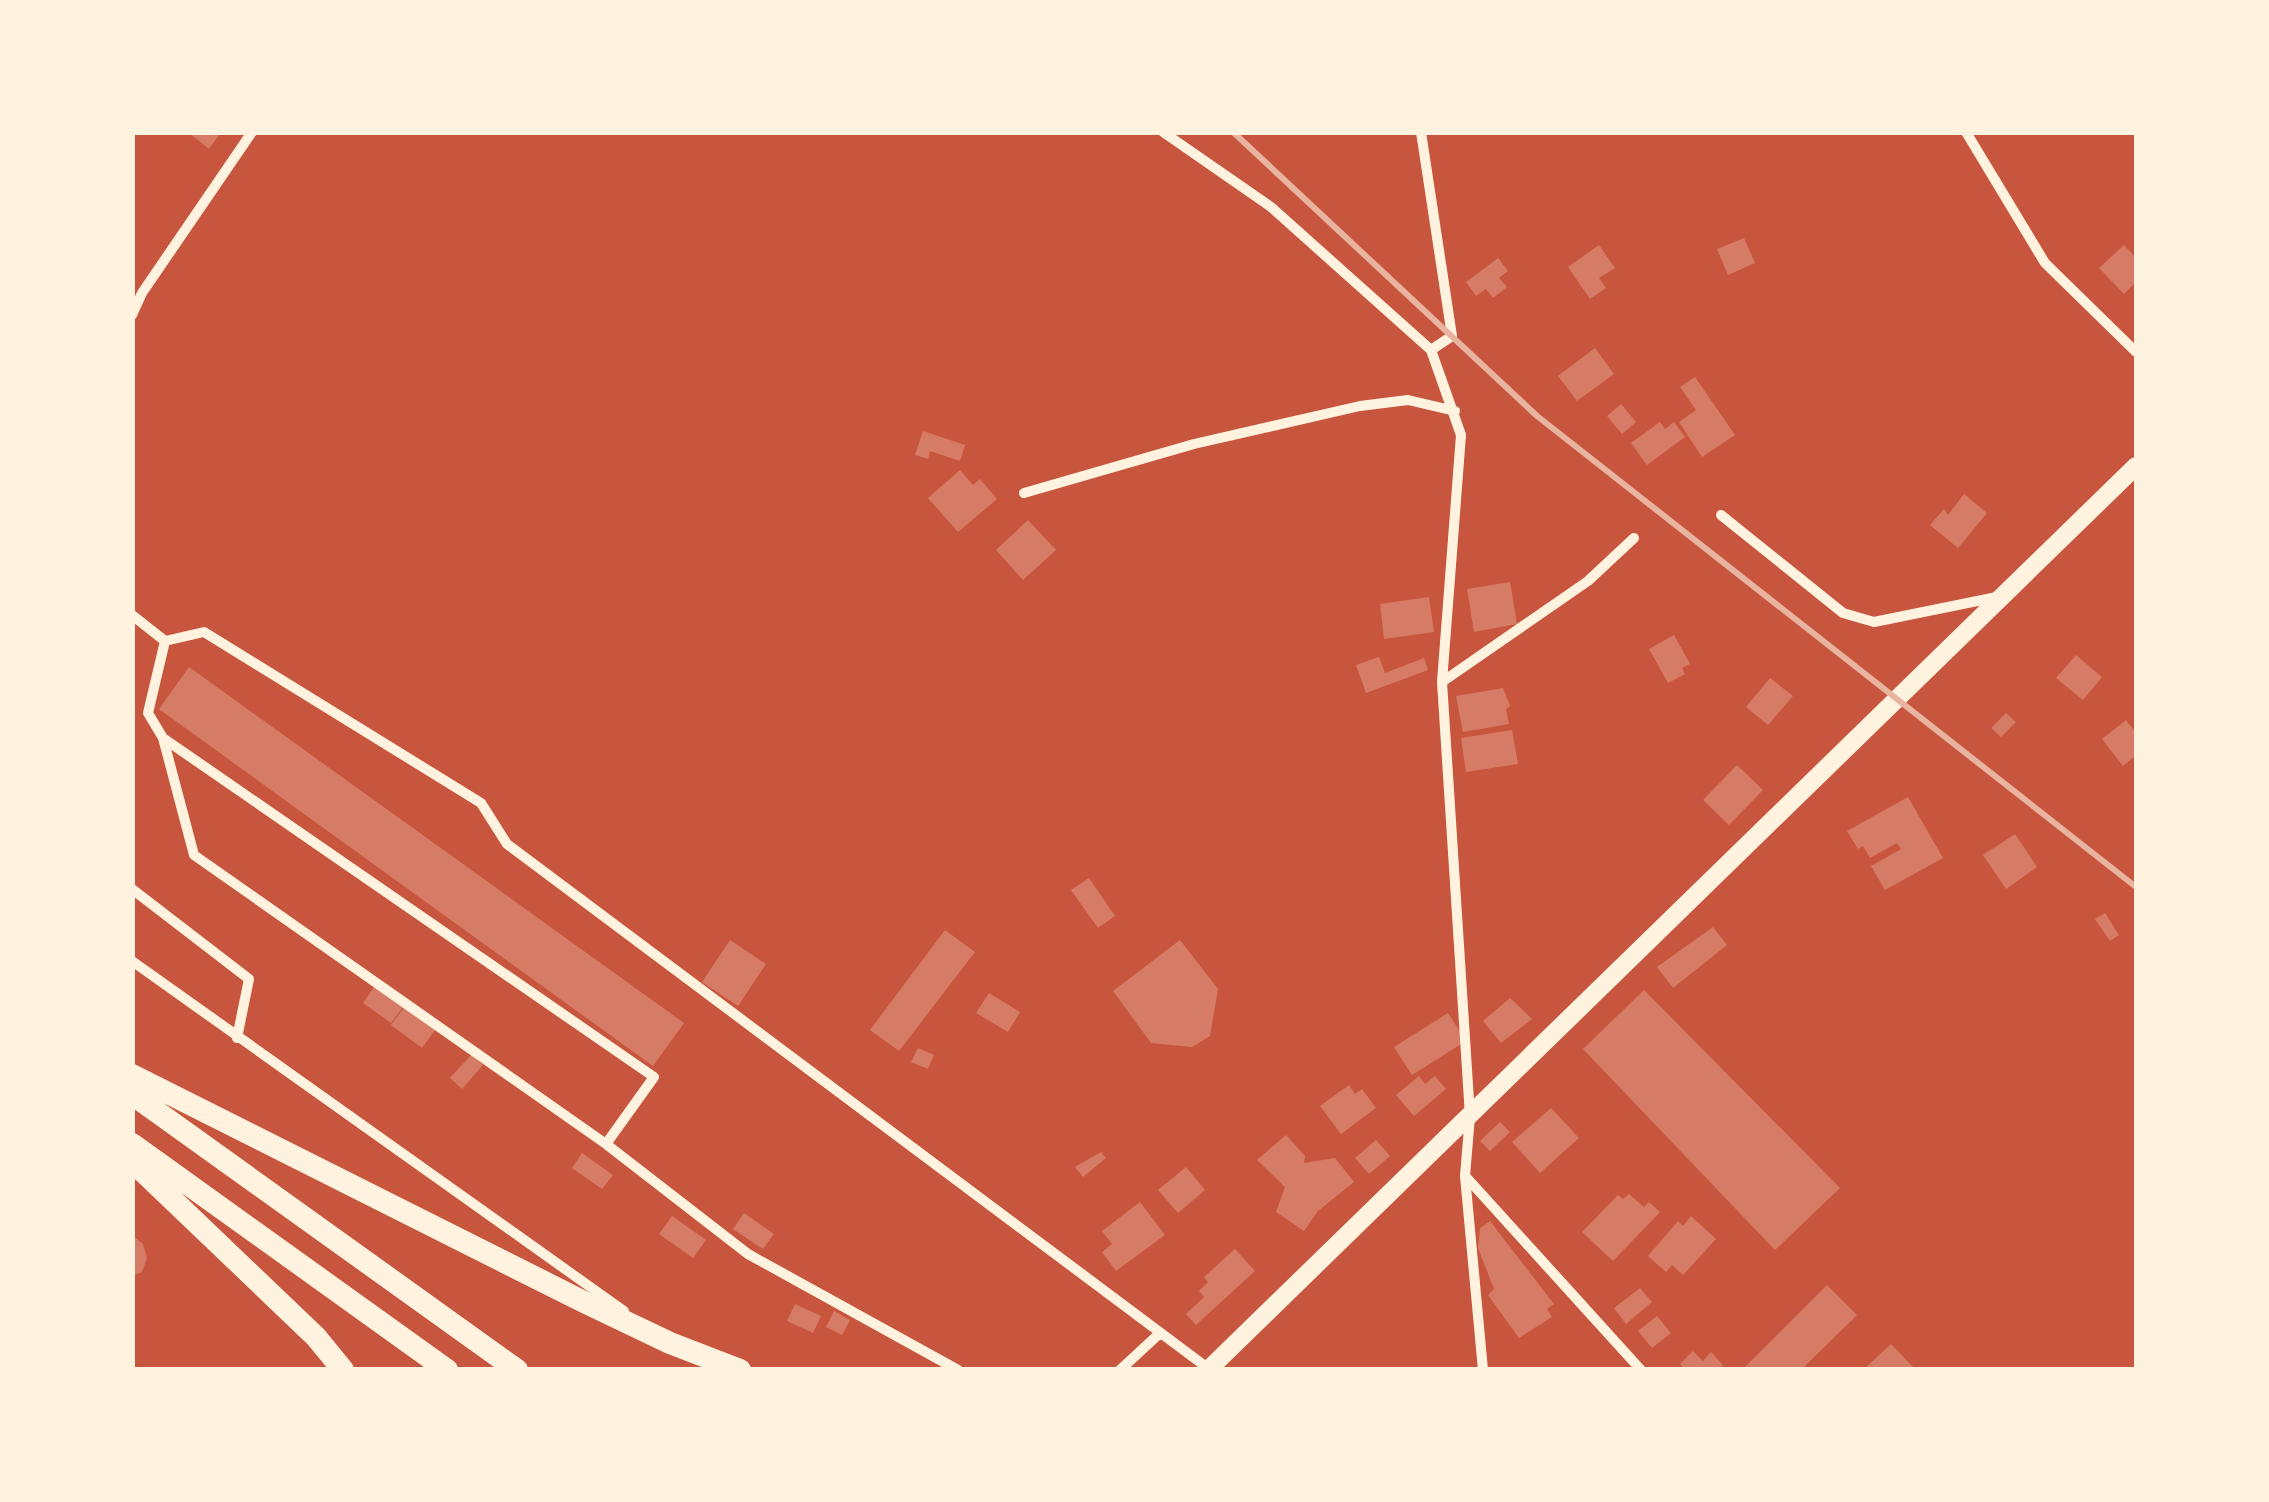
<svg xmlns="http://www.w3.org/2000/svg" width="2269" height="1502" font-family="'Work Sans',sans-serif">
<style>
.building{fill:#d67c66}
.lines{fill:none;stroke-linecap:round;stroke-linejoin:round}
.minor{stroke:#fff3e0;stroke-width:10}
.secondary{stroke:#fff3e0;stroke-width:18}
.motorway{stroke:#fff3e0;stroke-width:22}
.rail{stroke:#e9b49f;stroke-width:6}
</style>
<rect width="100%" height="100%" fill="#c8553d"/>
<!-- building -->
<path class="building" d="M188 132H221L209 149Z
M1744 238 1755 263 1728 275 1717 249Z
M1599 245 1615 268 1599 278 1606 288 1590 299 1568 267Z
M2124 245 2136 258V282L2124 294 2099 268Z
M1498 258 1508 271 1499 278 1507 287 1493 298 1486 289 1476 296 1466 282Z
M1595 348 1614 374 1577 401 1558 376Z
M1695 377 1735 435 1702 457 1679 422 1696 410 1680 387Z
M1621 404 1636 422 1622 434 1607 416Z
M1660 422 1665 429 1674 422 1685 437 1647 465 1631 443Z
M923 431 965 445 960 461 930 451 928 459 915 455Z
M960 470 973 485 980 479 997 499 958 532 928 498Z
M1964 494 1987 513 1958 548 1930 525 1944 509 1948 515Z
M1028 520 1056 550 1023 580 996 550Z
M1510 582 1517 624 1474 632 1467 589Z
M1429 597 1434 632 1384 639 1380 604Z
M1674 635 1690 664 1682 668 1685 674 1668 683 1649 649Z
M2076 655 2102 677 2083 700 2056 678Z
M1379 657 1385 673 1424 658 1428 670 1366 693 1356 665Z
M189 667 684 1023 653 1066 159 709Z
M1770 678 1793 696 1768 725 1746 707Z
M1503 688 1510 706 1506 709 1509 724 1463 732 1456 696Z
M2006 713 2016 722 2001 737 1991 728Z
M2126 720 2136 733V755L2123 766 2102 739Z
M1512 730 1518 764 1466 772 1461 738Z
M1737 765 1763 790 1729 825 1703 800Z
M1908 797 1943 858 1885 890 1871 866 1901 849 1897 843 1870 858 1863 846 1858 849 1847 831Z
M2015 834 2037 867 2006 889 1983 855Z
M1089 878 1115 916 1098 928 1071 890Z
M2105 913 2119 935 2110 941 2095 919Z
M1713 927 1727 945 1673 988 1657 967Z
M945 930 975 952 899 1051 870 1030Z
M730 940 766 964 738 1006 702 982Z
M1180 940 1218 989 1210 1036 1192 1047 1151 1043 1113 991Z
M374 987 403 1007 391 1023 363 1003Z
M1644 990 1840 1188 1775 1250 1583 1049Z
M989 993 1020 1012 1008 1032 976 1013Z
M1510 998 1532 1019 1501 1043 1483 1021Z
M405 1006 436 1029 422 1048 391 1025Z
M1448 1013 1466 1041 1412 1075 1394 1047Z
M918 1048 934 1055 928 1069 911 1062Z
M471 1055 483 1065 462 1089 450 1078Z
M1419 1076 1425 1084 1435 1076 1446 1089 1414 1116 1396 1095Z
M1349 1085 1355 1094 1362 1089 1376 1108 1341 1134 1320 1106Z
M1551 1108 1579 1138 1540 1173 1512 1142Z
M1500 1122 1510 1132 1490 1151 1480 1141Z
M1286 1135 1305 1156 1304 1163 1335 1158 1354 1182 1318 1211 1304 1231 1276 1212 1285 1187 1257 1160Z
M1376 1140 1390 1156 1369 1174 1355 1158Z
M1101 1152 1106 1158 1083 1177 1075 1167Z
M582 1153 613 1175 602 1189 572 1168Z
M1186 1167 1205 1190 1178 1213 1158 1190Z
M1629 1194 1644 1207 1649 1202 1660 1212 1613 1261 1582 1232 1618 1195 1623 1199Z
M1140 1202 1165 1235 1116 1271 1102 1252 1112 1244 1102 1231Z
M744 1213 774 1234 763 1249 733 1229Z
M672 1216 706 1240 693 1258 659 1234Z
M1691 1216 1716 1239 1683 1275 1672 1265 1666 1272 1648 1256 1678 1221 1683 1226Z
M1490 1221 1554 1304 1547 1309 1552 1317 1519 1338 1488 1295 1494 1289 1478 1248 1480 1228Z
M132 1235 143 1244 147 1258 142 1272 132 1276Z
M1235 1249 1255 1271 1196 1325 1186 1314 1204 1297 1199 1291 1208 1282 1204 1277Z
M1827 1285 1857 1315 1801 1370H1742Z
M1640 1288 1652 1302 1626 1324 1614 1308Z
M795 1304 821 1316 813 1333 787 1321Z
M834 1311 850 1320 842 1335 826 1327Z
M1657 1316 1671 1333 1652 1348 1638 1331Z
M1891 1344 1916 1370H1863Z
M1693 1351 1703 1361 1711 1352 1723 1365 1718 1370H1685L1680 1364Z"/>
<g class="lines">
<!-- minor -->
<path class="minor" d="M1163 132 1271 207 1431 350
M1421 132 1452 336 1431 350 1461 435 1442 682 1470 1116 1465 1176 1483 1370
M1966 132 2045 263 2136 352
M132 315 142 293 252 132
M1024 493 1194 444 1360 406 1408 400 1455 411
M1721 515 1843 613 1874 622 1997 597
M132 615 165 641 148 713 163 738 194 855 606 1144 748 1254 958 1370
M165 641 204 632 481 803 507 844 1209 1369
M1442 682 1588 581 1634 538
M163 738 654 1077 606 1144
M132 889 249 979 237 1038
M132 961 624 1311
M1467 1178 1641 1370
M1120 1370 1160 1333"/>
<!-- secondary -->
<path class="secondary" d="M1208 1370 2136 466"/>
<!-- motorway -->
<path class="motorway" d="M132 1075 582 1301 670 1343 740 1370
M132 1094 517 1370
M132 1144 447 1370
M132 1161 316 1337 343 1370"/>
<!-- rail -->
<path class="rail" d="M1233 132 1537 416 2136 887"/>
</g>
<!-- border -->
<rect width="2269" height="1502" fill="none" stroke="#fff3e0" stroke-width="270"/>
</svg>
